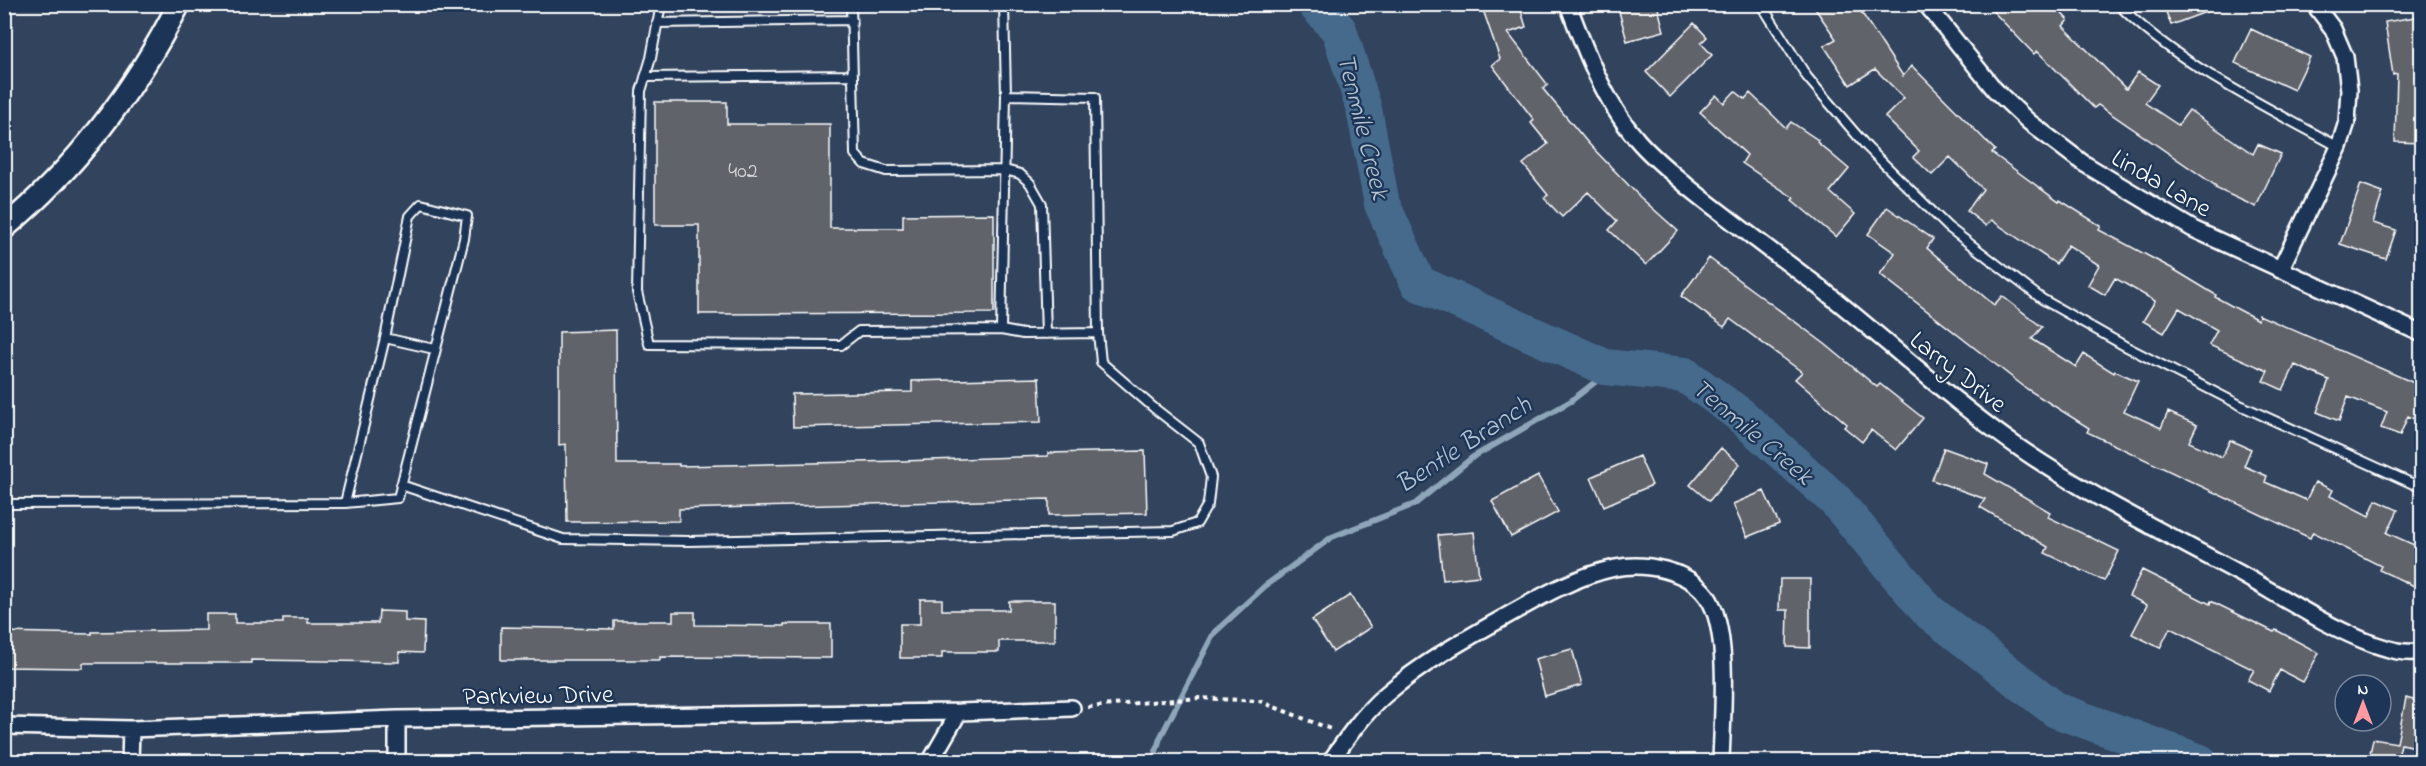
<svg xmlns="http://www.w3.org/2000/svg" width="2426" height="766" font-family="'Indie Flower',sans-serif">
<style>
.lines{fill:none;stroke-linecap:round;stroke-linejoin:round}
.stream{stroke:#8fa6ba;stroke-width:6}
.river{stroke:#456b8c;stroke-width:36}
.building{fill:#61636b;stroke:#fff;stroke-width:1.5}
.lane-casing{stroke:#fff;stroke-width:12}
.street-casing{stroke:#fff;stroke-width:20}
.secondary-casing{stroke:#fff;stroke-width:26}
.path{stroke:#fff;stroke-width:4;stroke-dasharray:4.5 4.5;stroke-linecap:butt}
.lane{stroke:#1d3557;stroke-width:8}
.street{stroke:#1d3557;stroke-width:15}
.secondary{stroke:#1d3557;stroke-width:21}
.labels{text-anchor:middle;stroke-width:4.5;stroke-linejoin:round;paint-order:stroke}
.number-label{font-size:22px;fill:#d8d8da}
.street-label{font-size:26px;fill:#fff;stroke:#1d3557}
.water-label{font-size:27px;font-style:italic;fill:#b5c4d1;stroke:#1d3557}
</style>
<rect width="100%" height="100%" fill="#31435d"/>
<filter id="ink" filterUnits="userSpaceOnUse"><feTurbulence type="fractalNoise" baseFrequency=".0167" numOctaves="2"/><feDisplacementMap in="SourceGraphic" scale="12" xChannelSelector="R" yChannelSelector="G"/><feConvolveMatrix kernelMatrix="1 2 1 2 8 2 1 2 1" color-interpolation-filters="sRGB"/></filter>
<g filter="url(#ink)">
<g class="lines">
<!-- stream -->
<path class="stream" d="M1153 762 1160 738 1214 633 1265 586 1332 537 1415 504 1473 457 1571 401 1613 368"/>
<!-- river -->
<path class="river" d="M1315 4 1339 30 1364 109 1382 204 1418 283 1605 367 1685 375 1739 414 1835 500 1928 611 2056 710 2200 762"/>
</g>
<!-- building -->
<path class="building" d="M1481 4H1519L1526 27 1508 33 1548 85 1543 89 1588 143 1640 197 1678 231 1646 265 1609 230 1617 221 1588 192 1562 217 1544 198 1548 195 1523 164 1548 144 1531 123 1534 120 1492 65 1500 59Z
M1617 4H1657L1664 31 1627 41Z
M1812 4H1856L1903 76 1912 66 1995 150 1992 153 2059 202 2060 200 2101 226 2099 230 2173 269 2216 295 2215 297 2258 320 2259 315 2421 386V422L2408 416 2400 435 2381 428 2387 412 2348 397 2339 421 2317 412 2329 380 2295 365 2283 390 2263 381 2268 371 2209 345 2217 330 2179 308 2164 333 2143 321 2155 301 2115 278 2105 295 2088 285 2099 265 2068 245 2056 264 1991 220 1986 226 1967 211 1983 189 1950 157 1932 175 1913 157 1919 151 1885 117 1904 98 1875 69 1850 85 1824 46 1836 39Z
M1986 4H2053L2068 20 2063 26 2126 89 2138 72 2158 85 2145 103 2178 125 2189 110 2253 154 2258 144 2281 154 2256 207 2215 188 2216 186 2098 105 2094 108 2037 51 2034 54Z
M2163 4H2222V6L2171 25Z
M2421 16V143L2395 142 2397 74 2393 75 2385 22Z
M1694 23 1707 37 1701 43 1712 55 1670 97 1646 72Z
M2251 29 2310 57 2294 90 2235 63Z
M1735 91 1745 99 1750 93 1786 128 1791 122 1818 140 1817 142 1849 169 1830 192 1855 214 1836 237 1792 200 1794 198 1742 163 1747 155 1700 112 1716 95 1724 103Z
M655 102H727V124H830V228H903V215L994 214V313L699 314V225H655Z
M2361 184 2383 192 2373 223 2396 230 2386 259 2340 244Z
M1887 207 1933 239 1927 248 1994 305 2002 296 2042 327 2032 339 2076 367 2084 354 2114 373 2115 371 2138 381 2124 411 2161 428 2168 412 2197 425 2189 442 2222 457 2230 440 2251 449 2244 466 2267 476 2265 482 2306 500 2315 482 2333 490 2330 496 2369 516 2376 500 2398 510 2387 533 2421 548V589L2379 570 2381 566 2313 532 2310 538 2087 432 2089 428 2027 389 1880 274 1895 253 1868 234Z
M1709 258 1825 344 1877 387 1880 384 1923 418 1896 450 1871 430 1862 442 1844 427 1847 424 1795 379 1802 372 1730 319 1724 327 1681 296Z
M616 330 617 464H679V466L902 461 1048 456V453L1145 451 1147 513 1049 515V499L679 509V521L567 522 566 444 559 445V332Z
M1039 378 1041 422 793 427 792 394 912 392V381Z
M1721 448 1740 464 1709 501 1690 485Z
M1944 448 1988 464 1985 474 2050 512 2048 517 2119 551 2104 581 2045 553 2048 547 1980 507 1985 499 1932 480Z
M1639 456 1652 485 1604 506 1591 477Z
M1538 476 1558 512 1511 537 1492 501Z
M1764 491 1779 524 1747 537 1733 504Z
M1474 532 1479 576 1443 580 1438 535Z
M2142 570 2210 604 2211 601 2274 632 2276 630 2319 653 2303 682 2280 670 2269 691 2248 680 2254 670 2170 628 2160 648 2132 634 2147 605 2129 596Z
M1780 579H1810V648L1787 647 1788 610H1779Z
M1350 595 1371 627 1333 652 1312 620Z
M920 599H942V610H1009V601H1055V641H999V652H942V658H900V624H920Z
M379 611 405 612V621L424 622 423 653 399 652V662L251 660V663H83V668L4 667V632L92 634V632L206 630V614H235V623H283V618H308V623H378Z
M673 612H695V625L784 626V624H831V658L660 657V660H501V627L614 629V621H673Z
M1572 649 1582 685 1545 696 1535 659Z
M2406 698 2421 702V748L2401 744 2397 762 2369 758 2373 739 2397 743Z"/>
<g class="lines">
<!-- lane casing -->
<g class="lane-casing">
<path id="lane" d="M661 4 651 58 641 91 637 292 649 344 841 345 859 331 1001 330 1006 95 1004 4
M851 4 855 154 864 164 886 171 1005 170 1020 174 1030 183 1042 204 1046 334
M1761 4 1807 77 1867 147 1948 227 2042 299 2125 346 2242 406 2422 488
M2118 4C2178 65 2265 106 2339 147
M657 23 852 20
M645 77 853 75
M1001 330 1023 334 1098 333 1095 97 1006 95
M385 338 434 349
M401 485 563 539 689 541 1173 531 1197 523 1208 504 1211 477 1199 443 1154 408 1101 362 1098 333
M4 504 345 503 398 498 464 239 467 216 421 204 410 216 385 338 345 503"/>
</g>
<!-- street casing -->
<g class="street-casing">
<path id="street" d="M1568 4C1584 48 1605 102 1635 137 1649 155 1670 171 1687 186 1729 220 1772 251 1814 283 1884 337 1948 399 2021 449 2091 497 2167 534 2241 574 2284 598 2327 627 2373 644 2388 649 2405 655 2422 651
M1926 4 1995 90 2029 122 2083 163 2193 229 2422 334
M2280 270 2339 147 2347 122 2349 90 2345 57 2333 29 2314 4
M397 719V762
M4 726 131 729 397 719 959 712 1072 708
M130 762 131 729
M930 762 959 712
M1330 762C1346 739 1364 713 1385 695 1421 664 1462 641 1503 618 1538 598 1576 576 1615 568 1645 562 1688 570 1707 596 1731 630 1722 718 1721 762"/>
</g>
<!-- secondary casing -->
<g class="secondary-casing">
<path id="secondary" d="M4 228C77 167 136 88 179 4"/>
</g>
<!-- path -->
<path class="path" d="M1088 707 1200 698 1259 701 1333 730"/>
<!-- lane -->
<use href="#lane" class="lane"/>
<!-- street -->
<use href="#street" class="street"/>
<!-- secondary -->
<use href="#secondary" class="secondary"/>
</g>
</g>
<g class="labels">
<!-- number labels -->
<g class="number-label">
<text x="743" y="177">402</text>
</g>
<!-- street labels -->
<g class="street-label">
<text transform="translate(2162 182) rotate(30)" y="9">Linda Lane</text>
<text transform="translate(1959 371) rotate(38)" y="9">Larry Drive</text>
<text transform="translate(538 694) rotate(-1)" y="9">Parkview Drive</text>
</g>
<!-- water labels -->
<g class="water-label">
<text transform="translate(1364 126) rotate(76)" y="9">Tenmile Creek</text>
<text transform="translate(1753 431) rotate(40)" y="9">Tenmile Creek</text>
<text transform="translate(1463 444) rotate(-33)" y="9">Bentle Branch</text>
</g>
</g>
<!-- margin -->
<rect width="2426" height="766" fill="none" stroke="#1d3557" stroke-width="24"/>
<rect x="12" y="12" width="2402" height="742" fill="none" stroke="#fff" stroke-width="2" filter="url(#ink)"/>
<!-- north arrow -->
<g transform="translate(2363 703)"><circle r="28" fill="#1d3557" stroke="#77869a" stroke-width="1.5"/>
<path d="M0-4.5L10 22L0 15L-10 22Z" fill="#ff9aa2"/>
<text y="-9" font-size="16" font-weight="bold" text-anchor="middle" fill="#ffffff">N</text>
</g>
</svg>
